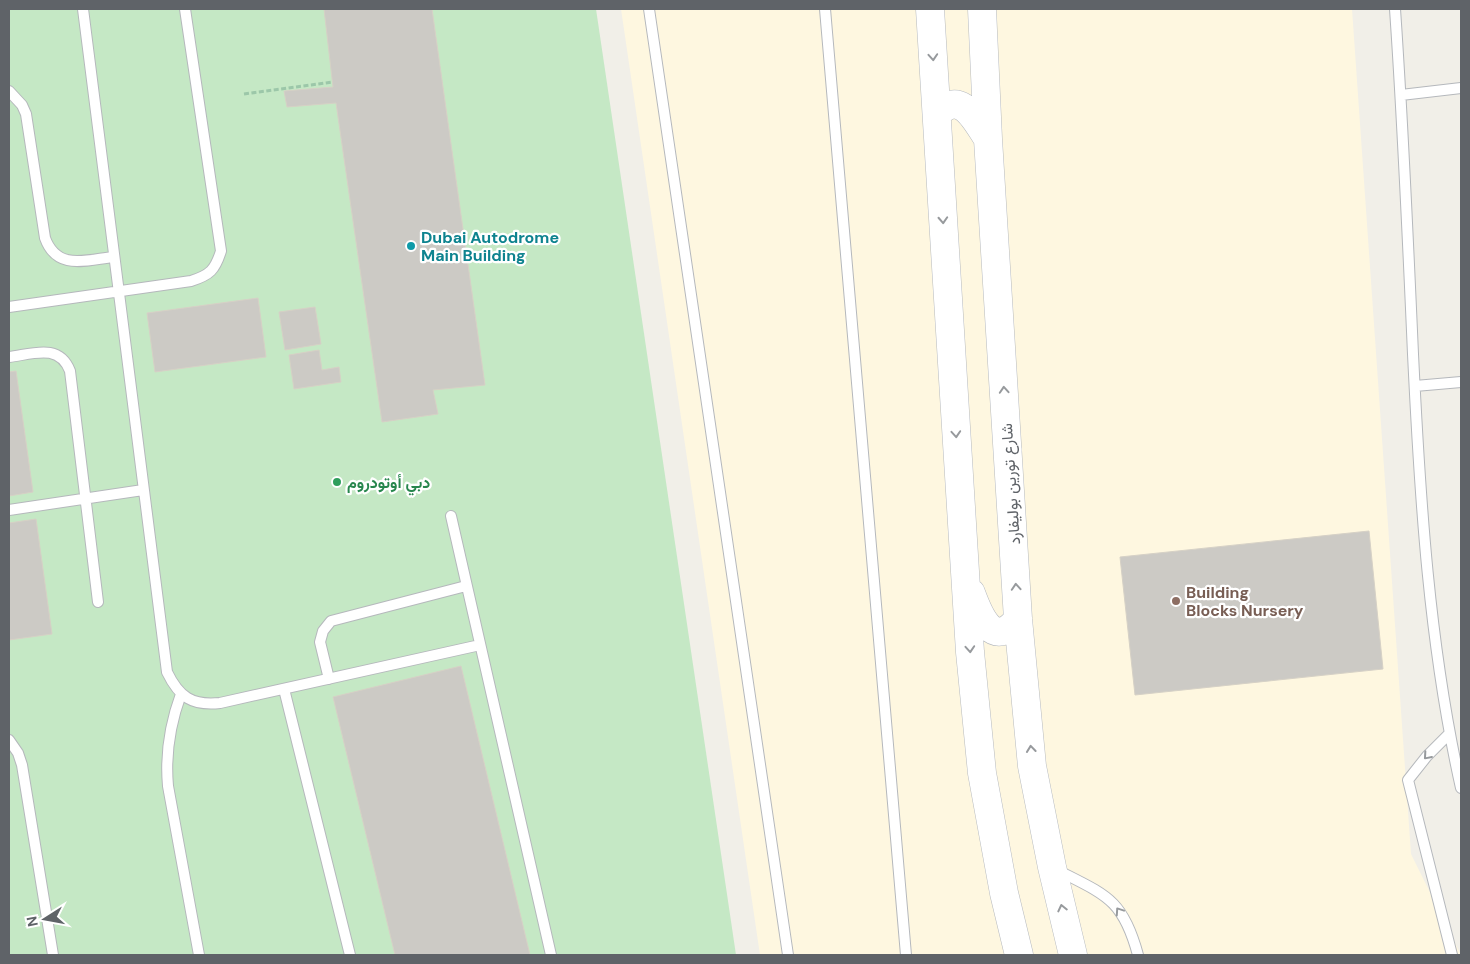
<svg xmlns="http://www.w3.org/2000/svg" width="1470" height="964" font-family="'DM Sans',Vazirmatn,sans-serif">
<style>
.commercial{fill:#fef7e0}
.green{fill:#c5e8c5}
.building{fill:#cccac5;stroke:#d6d1c6}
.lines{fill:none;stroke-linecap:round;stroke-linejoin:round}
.lane-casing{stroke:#b5b8bc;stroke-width:12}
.secondary-casing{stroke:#b6babf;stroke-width:29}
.path{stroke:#9cc7a9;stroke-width:3;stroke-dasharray:5 2.5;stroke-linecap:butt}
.lane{stroke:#fff;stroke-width:10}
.secondary{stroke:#fff;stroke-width:28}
.oneway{stroke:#979a9d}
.culture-dot{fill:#0f9aa8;stroke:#fff;stroke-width:2}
.leisure-dot{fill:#2e9e5b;stroke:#fff;stroke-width:2}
.education-dot{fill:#8d6e63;stroke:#fff;stroke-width:2}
.labels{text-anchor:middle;stroke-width:4.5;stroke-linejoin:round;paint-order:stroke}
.culture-label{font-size:16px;font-weight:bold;fill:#0d838f;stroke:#fff;text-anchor:start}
.leisure-label{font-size:16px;font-weight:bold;fill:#27864d;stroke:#fff;text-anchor:start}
.street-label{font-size:16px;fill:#5f6368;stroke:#fff}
.education-label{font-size:16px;font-weight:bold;fill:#785e54;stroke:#fff;text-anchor:start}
</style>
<rect width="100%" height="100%" fill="#f1efe8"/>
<!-- commercial -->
<path class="commercial" d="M621 9H1352L1411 854 1461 955H760Z"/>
<!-- green -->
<path class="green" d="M9 9H596L736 955H9Z"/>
<!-- building -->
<path class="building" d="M324 9H432L485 385 433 390 438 414 382 422 336 103 287 107 284 91 333 87Z
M258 298 266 357 155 372 147 313Z
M315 307 321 344 285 350 279 312Z
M319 350 322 370 339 367 341 382 294 389 289 355Z
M16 371 33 492 9 496V372Z
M36 519 52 634 9 640V523Z
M1369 531 1383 669 1135 695 1120 557Z
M461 666 530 955H395L333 697Z"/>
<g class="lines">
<!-- lane casing -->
<g class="lane-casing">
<path id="lane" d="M83 9 167 672C179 697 192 706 220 703L480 645
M649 9 788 955
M825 9 906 955
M1395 9C1403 124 1408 239 1413 354 1420 500 1429 645 1461 788
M9 91 22 105 26 114 45 238C57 271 86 260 113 257
M1401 95 1461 88
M9 307 191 281C210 275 215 270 221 251L185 9
M9 357C33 354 59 343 70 371L98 602
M1415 386 1461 382
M9 510 143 490
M451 516 551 955
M329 679 320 642 323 631 331 621 466 586
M284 689 350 955
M181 694C170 724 165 753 168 786L199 955
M1449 734 1427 756 1408 780 1452 955
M9 740 18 753 22 765 53 955
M1057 870C1106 895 1123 899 1138 955"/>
</g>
<!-- secondary casing -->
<g class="secondary-casing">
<path id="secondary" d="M930 9 970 652 982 773 1004 893 1019 955
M982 9 988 139 1018 619 1032 766 1052 867 1073 955
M937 114C961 88 976 121 988 139
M971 593C979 615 993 651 1018 619"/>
</g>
<!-- path -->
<path class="path" d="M244 94 333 82"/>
<!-- lane -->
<use href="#lane" class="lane"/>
<!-- secondary -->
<use href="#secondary" class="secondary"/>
</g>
<!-- one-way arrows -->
<defs><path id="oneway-chevron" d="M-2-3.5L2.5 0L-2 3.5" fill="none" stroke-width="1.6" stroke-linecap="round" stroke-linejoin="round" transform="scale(1.25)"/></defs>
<g class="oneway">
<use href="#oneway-chevron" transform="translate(933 57) rotate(86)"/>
<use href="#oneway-chevron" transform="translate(943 220) rotate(87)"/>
<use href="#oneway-chevron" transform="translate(1004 390) rotate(-94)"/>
<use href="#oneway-chevron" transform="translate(956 434) rotate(86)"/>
<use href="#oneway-chevron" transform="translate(1016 587) rotate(-94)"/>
<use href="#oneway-chevron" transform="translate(970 649) rotate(86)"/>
<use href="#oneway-chevron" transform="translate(1031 749) rotate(-96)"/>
<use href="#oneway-chevron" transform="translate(1427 756) rotate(131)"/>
<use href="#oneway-chevron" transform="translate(1062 908) rotate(-103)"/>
<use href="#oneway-chevron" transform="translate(1119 911) rotate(-124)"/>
</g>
<!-- markers -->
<circle class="culture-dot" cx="411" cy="246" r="5"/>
<circle class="leisure-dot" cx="337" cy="482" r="5"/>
<circle class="education-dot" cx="1176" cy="601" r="5"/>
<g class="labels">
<!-- culture labels -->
<g class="culture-label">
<text x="421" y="243">Dubai Autodrome<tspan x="421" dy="18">Main Building</tspan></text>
</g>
<!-- leisure labels -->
<g class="leisure-label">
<text x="347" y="488">دبي أوتودروم</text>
</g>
<!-- street labels -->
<g class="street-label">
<text transform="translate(1010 484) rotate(-94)" y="6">شارع تورين بوليفارد</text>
</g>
<!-- education labels -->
<g class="education-label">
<text x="1186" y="598">Building<tspan x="1186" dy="18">Blocks Nursery</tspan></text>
</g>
</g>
<!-- border -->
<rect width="1470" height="964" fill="none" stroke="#5f6368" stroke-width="20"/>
<!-- north arrow -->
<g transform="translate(45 919) rotate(259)" stroke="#ffffff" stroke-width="4" paint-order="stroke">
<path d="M0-4L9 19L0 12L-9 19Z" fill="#5f6368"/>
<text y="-8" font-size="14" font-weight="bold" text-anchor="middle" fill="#5f6368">N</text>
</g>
</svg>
